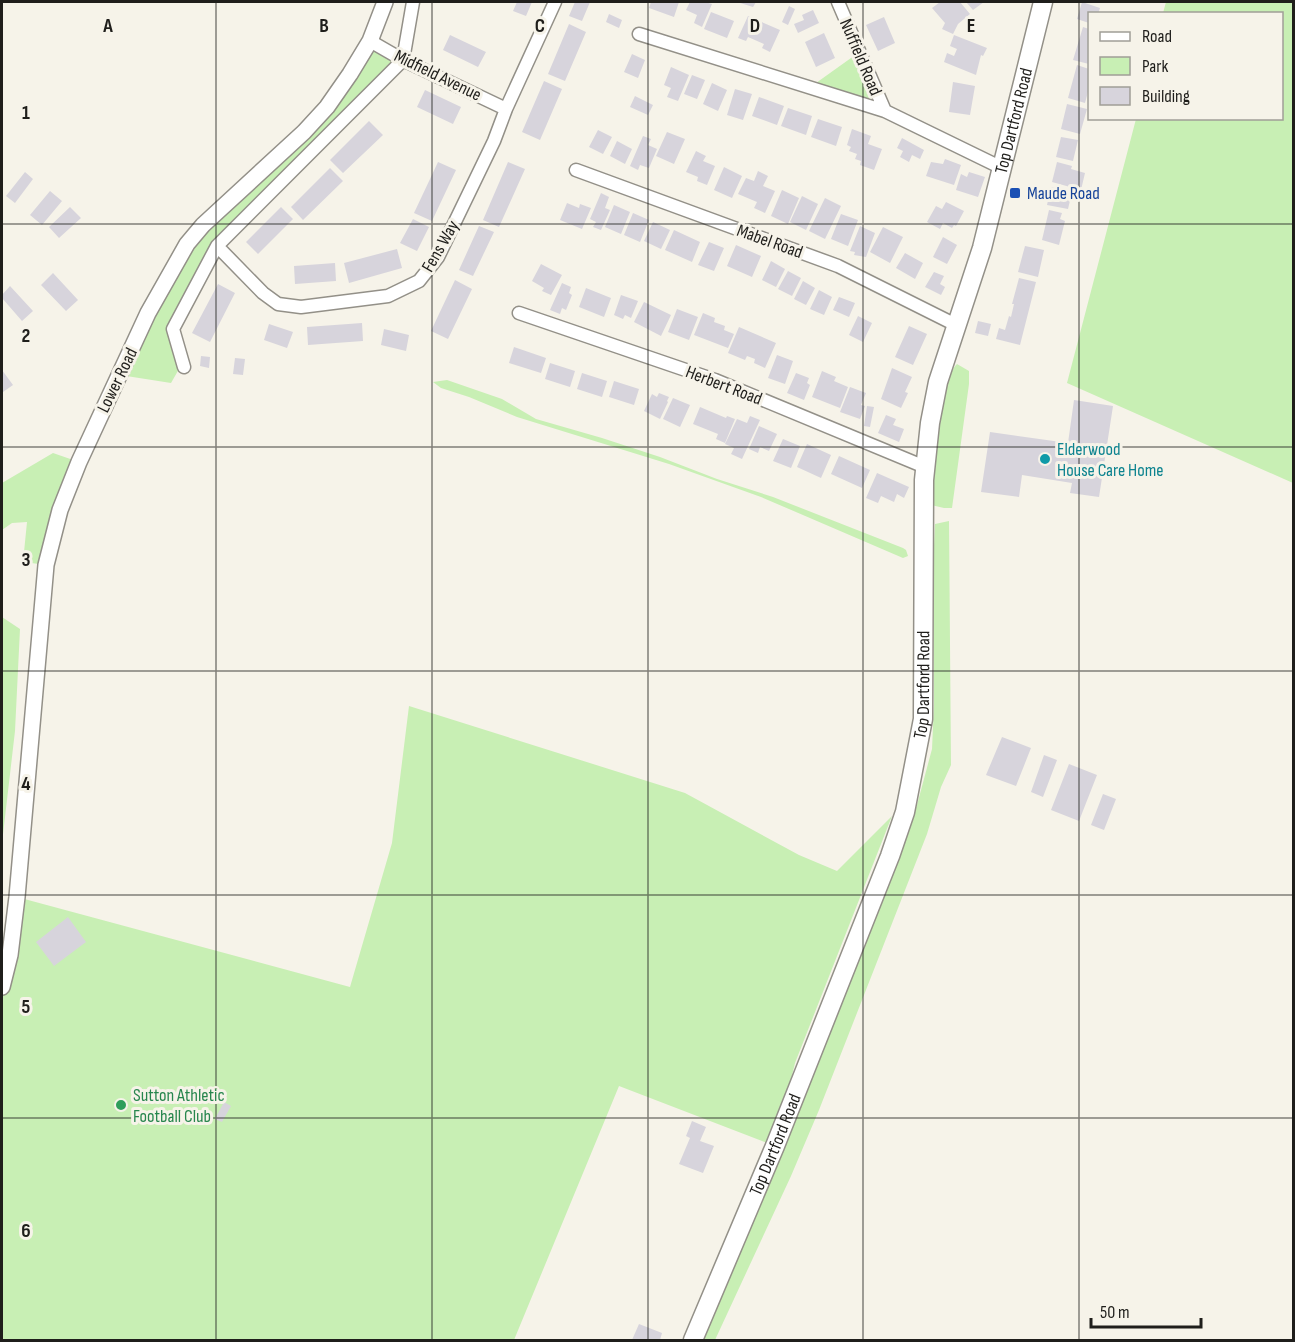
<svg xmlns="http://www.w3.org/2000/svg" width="1295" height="1342" font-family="'Sofia Sans Condensed',sans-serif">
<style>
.green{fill:#c8efb4}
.building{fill:#d7d4dc}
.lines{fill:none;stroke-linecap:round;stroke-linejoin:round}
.minor-casing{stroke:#939088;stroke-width:15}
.tertiary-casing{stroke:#939088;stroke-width:18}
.secondary-casing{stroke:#939088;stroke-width:21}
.minor{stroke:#fff;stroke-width:12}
.tertiary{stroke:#fff;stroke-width:15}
.secondary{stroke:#fff;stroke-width:18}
.grid{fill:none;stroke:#1f1e1b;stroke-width:1.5;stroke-opacity:0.55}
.transit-dot{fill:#1a4fb4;stroke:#f6f3e9;stroke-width:2}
.culture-dot{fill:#0f9aa8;stroke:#f6f3e9;stroke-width:2}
.leisure-dot{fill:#2e9e5b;stroke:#f6f3e9;stroke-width:2}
.labels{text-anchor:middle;stroke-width:6;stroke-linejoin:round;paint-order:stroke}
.street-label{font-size:18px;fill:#1f1e1b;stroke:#f6f3e9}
.transit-label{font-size:18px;fill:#164399;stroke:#f6f3e9;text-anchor:start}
.culture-label{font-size:18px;fill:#0d838f;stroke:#f6f3e9;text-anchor:start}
.leisure-label{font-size:18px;fill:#27864d;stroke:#f6f3e9;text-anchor:start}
.grid-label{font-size:20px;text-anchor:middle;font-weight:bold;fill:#1f1e1b;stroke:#f6f3e9;stroke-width:6;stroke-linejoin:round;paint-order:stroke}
</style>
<rect width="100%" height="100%" fill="#f6f3e9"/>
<!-- green -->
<path class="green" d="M1166 2H1293V483L1067 383 1136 119 1282 118V14L1163 13Z
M370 41 401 60 217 246 169 338 179 369 171 383 120 375 176 262 304 132Z
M858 53 885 111 809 88Z
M957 364 969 371V384L952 508H944L931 505C932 478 939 381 957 364Z
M447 380 502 399 536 419 602 438 660 457 717 479 773 497 903 548 906 550 908 556 903 558 761 497 669 464 517 417 469 397 441 388 433 382Z
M53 453 79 462 47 565 23 562 27 522 12 523 2 530V483Z
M949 521 951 765 941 787 927 834 819 1110 791 1176 715 1340H693L917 805 932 749 934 704 933 567 935 524Z
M2 617 20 629 15 731 2 843Z
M409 706 685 793 799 855 837 871 892 816 795 1063 775 1146 619 1086 514 1340H2V987L17 897 350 987 392 843Z"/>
<!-- building -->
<path class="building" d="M517 2H532L526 16 513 11Z
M575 2H590L582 21 569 16Z
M651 2H679L674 17 649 8Z
M690 2H705L712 4 702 27 694 23 697 15 686 10Z
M737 2H756L753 7Z
M940 2H960L970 14 958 24 953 34 942 29 945 23 932 8Z
M966 2H984L973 10Z
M1082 2 1100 8 1098 14H1089V23L1077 19Z
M789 6 795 9 788 25 782 22Z
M813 10 819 23 798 33 794 24 804 20 802 15Z
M711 12 734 21 727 38 704 29Z
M609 14 622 20 619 28 606 22Z
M748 16 780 30 770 52 762 48 764 44 748 37 746 41 738 38Z
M884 17 895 43 878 51 866 25Z
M569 24 586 32 565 81 548 74Z
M1083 27 1089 29V64L1073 60Z
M824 33 835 58 816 67 805 42Z
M450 35 486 52 478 67 443 50Z
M954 35 987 48 983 56 981 55 976 75 944 62 947 53 954 56 957 49 950 46Z
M632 54 645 60 638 78 624 72Z
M1077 65 1089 69V88L1085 103 1068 98Z
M671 67 689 75 678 101 667 97 671 88 664 85Z
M692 75 705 80 697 99 684 94Z
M544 81 562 89 540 140 522 132Z
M953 82 975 86 970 115 949 112Z
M712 83 727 90 718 111 703 104Z
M735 89 752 94 743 120 727 115Z
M425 90 461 107 453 124 417 107Z
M635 96 653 105 648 115 630 107Z
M759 97 784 106 777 125 752 116Z
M1067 104 1087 109 1080 134 1061 129Z
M788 108 812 116 806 135 781 126Z
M818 119 842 127 836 146 811 137Z
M369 121 383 135 343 173 330 160Z
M852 129 871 136 868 144 882 149 874 170 860 165 861 161 855 159 857 154 849 151 851 147 847 145Z
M598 130 612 137 603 154 589 147Z
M667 132 685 139 674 164 656 156Z
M643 136 651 139 648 145 657 149 649 168 640 165 638 170 630 166Z
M1061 137 1078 140 1073 161 1056 157Z
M902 138 924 150 920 159 912 155 909 162 900 157 903 151 897 148Z
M617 141 632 149 625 164 610 156Z
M696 151 706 156 703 161 715 166 707 185 697 181 698 177 686 172Z
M945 159 961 165 954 185 926 176 931 162 943 164Z
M438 162 456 170 432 221 414 213Z
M508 162 525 169 499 227 483 220Z
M1057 162 1072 166 1071 169 1085 173 1081 190 1052 182Z
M724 167 742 176 732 198 714 190Z
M330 168 343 181 303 220 291 207Z
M758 171 768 176 763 186 775 191 765 213 754 208 757 202 738 194 746 178 754 181Z
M25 172 33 179 15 203 6 196Z
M969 172 985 177 978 197 956 190 961 174 967 177Z
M1051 187 1072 192 1068 209 1047 205Z
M782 190 799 198 788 224 771 216Z
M50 191 62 201 42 225 30 215Z
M601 193 609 197 605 208 610 210 601 230 593 227 596 222 590 219Z
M802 196 818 204 806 230 790 222Z
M825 198 841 206 825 239 809 231Z
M946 202 964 211 956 226 954 225 952 228 943 223 940 229 927 222 936 206 942 209Z
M567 203 579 208 580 204 591 208 582 229 560 220Z
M614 205 630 212 621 234 605 227Z
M70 207 81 218 59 238 49 227Z
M281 207 293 219 258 254 246 242Z
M1049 210 1062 213 1060 219 1065 221 1059 245 1042 240Z
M633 213 649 220 640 242 624 235Z
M841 214 858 220 848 246 831 239Z
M413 219 429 227 417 251 400 243Z
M653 222 670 230 661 249 644 241Z
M479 226 494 232 473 276 459 270Z
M860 226 875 233 866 257 854 255 855 252 850 251Z
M883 227 903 237 890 263 870 252Z
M674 230 700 242 692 262 665 250Z
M943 237 957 245 947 264 933 257Z
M709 242 724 248 714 271 698 265Z
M736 245 761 256 752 277 727 266Z
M1025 246 1044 250 1038 277 1018 272Z
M397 249 402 268 349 283 344 263Z
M905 253 923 263 915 279 896 268Z
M771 261 785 269 776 287 762 280Z
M335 263 336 281 295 284 294 266Z
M541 264 562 275 551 295 542 291 544 288 532 281Z
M788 271 801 278 792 296 778 289Z
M934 272 944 276 940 284 945 287 941 295 925 287Z
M53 273 78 300 66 311 41 285Z
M1019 278 1036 282 1020 345 996 339 999 328 1005 330 1009 316 1011 317 1014 304H1012Z
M455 280 472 289 448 339 431 331Z
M803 281 815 288 806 305 794 299Z
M562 283 571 287 569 293 572 295 566 310 562 308 560 314 550 310Z
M218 284 235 293 210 342 192 333Z
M10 286 33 311 22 321 2 298V295Z
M586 288 611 298 604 317 579 307Z
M819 290 832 297 824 315 810 309Z
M621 295 638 301 631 318 625 315 623 319 614 315Z
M839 297 855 303 849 317 833 310Z
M644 302 671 315 661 336 634 322Z
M677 309 698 317 689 340 668 332Z
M703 313 715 318 714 322 725 326 724 330 734 334 728 348 694 335Z
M858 316 872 323 863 342 849 335Z
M978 321 991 324 988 336 975 333Z
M362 323 363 341 308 345 307 327Z
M269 324 293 332 287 348 264 340Z
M909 326 927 334 913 365 895 357Z
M739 327 776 343 765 368 754 363 755 359 747 356 745 360 728 353Z
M384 329 409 335 406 351 381 345Z
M514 347 546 358 541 373 509 363Z
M777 355 793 361 785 384 768 378Z
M201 356 210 357 209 368 200 366Z
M235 358 245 359 243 375 233 374Z
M550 363 575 371 570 387 545 379Z
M892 368 912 377 905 392 908 393 901 408 881 399Z
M2 370 13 385 3 392 2 390Z
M822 371 836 377 834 381 848 387 840 408 812 397Z
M582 373 607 381 602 397 577 389Z
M796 373 809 378 807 383 810 385 804 400 787 393Z
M614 381 639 389 634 405 609 397Z
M850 387 866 393 861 405 865 406 860 419 840 412Z
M659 393 669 397 667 401 668 402 660 419 644 411 652 394 657 397Z
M673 398 690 405 680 427 663 419Z
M1074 400 1113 406 1099 497 1070 493 1072 483 1022 475 1019 497 981 492 990 432 1068 443Z
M867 406 874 407 870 427 864 426Z
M700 407 726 418 727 416 735 419 725 443 716 439 718 434 693 424Z
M886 415 896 419 893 425 904 429 899 442 878 433Z
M750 416 760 420 742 459 731 454 734 448 725 444 737 419 747 423Z
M759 426 777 434 769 451 760 447 758 453 749 449Z
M783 439 800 446 791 468 773 461Z
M807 444 831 455 821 478 797 467Z
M839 456 870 470 862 488 831 474Z
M877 473 909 487 904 498 897 494 894 502 881 496 878 503 866 498Z
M1002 737 1031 748 1016 786 986 775Z
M1044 755 1057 760 1043 797 1031 792Z
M1069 764 1097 775 1079 821 1051 810Z
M1103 794 1116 799 1104 830 1091 825Z
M68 917 86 942 54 966 36 942Z
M224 1102 231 1106 222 1122 215 1119Z
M692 1121 706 1127 700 1141 714 1146 703 1173 679 1164 690 1138 686 1136Z
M639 1324 662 1333 660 1340H632Z"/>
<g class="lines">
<!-- minor casing -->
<g class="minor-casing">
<path id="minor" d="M838 2 885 111
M639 34 885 111 1002 168
M370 41 403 60 506 109
M576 170 838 266 958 326
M217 246 263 293 278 304 301 307 388 296 419 281 438 257 494 141 506 109 555 2
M519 313 715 380 925 467
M184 367 173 329 217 246 403 60 413 2"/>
</g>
<!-- tertiary casing -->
<g class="tertiary-casing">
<path id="tertiary" d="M2 987 10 955 17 897 46 565 60 510 79 462 148 313 187 244 203 225 304 132 327 107 350 74 370 41 385 2"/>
</g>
<!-- secondary casing -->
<g class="secondary-casing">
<g id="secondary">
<path id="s1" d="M693 1340 775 1146 890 856 905 812 923 719 924 480 930 423 938 382 982 248 1043 2"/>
</g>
</g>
<!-- minor -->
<use href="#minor" class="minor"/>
<!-- tertiary -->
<use href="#tertiary" class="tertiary"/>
<!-- secondary -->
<use href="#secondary" class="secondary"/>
</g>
<!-- grid -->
<path class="grid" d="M216 2V1340M432 2V1340M648 2V1340M863 2V1340M1079 2V1340M2 224H1294M2 447H1294M2 671H1294M2 895H1294M2 1118H1294"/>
<!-- markers -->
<rect class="transit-dot" x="1009" y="187" width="12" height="12" rx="3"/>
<circle class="culture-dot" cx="1045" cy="459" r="6"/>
<circle class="leisure-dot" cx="121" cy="1105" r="6"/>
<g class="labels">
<!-- street labels -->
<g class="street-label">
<text transform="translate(861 57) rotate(67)" y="6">Nuffield Road</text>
<text transform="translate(438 75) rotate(26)" y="6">Midfield Avenue</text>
<text dy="6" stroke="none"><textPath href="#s1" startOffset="1274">Top Dartford Road</textPath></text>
<text transform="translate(770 241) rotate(20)" y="6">Mabel Road</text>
<text transform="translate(440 246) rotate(-60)" y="6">Fens Way</text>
<text transform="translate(117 380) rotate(-64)" y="6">Lower Road</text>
<text transform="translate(724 385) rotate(21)" y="6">Herbert Road</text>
<text dy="6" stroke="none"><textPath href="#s1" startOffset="698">Top Dartford Road</textPath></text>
<text dy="6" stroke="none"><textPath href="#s1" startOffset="212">Top Dartford Road</textPath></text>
</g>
<!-- transit labels -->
<g class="transit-label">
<text x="1027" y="199">Maude Road</text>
</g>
<!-- culture labels -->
<g class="culture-label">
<text x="1057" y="455">Elderwood<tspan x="1057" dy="21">House Care Home</tspan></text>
</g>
<!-- leisure labels -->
<g class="leisure-label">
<text x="133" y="1101">Sutton Athletic<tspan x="133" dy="21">Football Club</tspan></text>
</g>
</g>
<g class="grid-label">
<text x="108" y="32">A</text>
<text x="324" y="32">B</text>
<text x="540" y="32">C</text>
<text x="755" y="32">D</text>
<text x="971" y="32">E</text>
<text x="26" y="119">1</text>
<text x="26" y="342">2</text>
<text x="26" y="566">3</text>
<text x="26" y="790">4</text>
<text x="26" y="1013">5</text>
<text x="26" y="1237">6</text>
</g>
<!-- border -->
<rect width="1295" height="1342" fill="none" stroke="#1f1e1b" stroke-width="6"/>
<!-- legend -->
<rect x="1088" y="12" width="195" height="108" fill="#f6f3e9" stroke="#a09e97" stroke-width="1.5"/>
<rect x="1100" y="32" width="30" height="9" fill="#ffffff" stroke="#a09e97" stroke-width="1.5"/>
<text x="1142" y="42" font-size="18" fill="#1f1e1b">Road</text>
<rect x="1100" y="57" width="30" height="18" fill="#c8efb4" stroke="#a09e97" stroke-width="1.5"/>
<text x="1142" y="72" font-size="18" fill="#1f1e1b">Park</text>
<rect x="1100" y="87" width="30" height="18" fill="#d7d4dc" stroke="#a09e97" stroke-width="1.5"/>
<text x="1142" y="102" font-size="18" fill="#1f1e1b">Building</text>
<!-- scale -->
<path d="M1091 1318v9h110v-9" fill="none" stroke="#1f1e1b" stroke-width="3"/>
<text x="1100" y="1318" font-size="18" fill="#1f1e1b" stroke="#f6f3e9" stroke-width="4.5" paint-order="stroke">50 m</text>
</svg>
